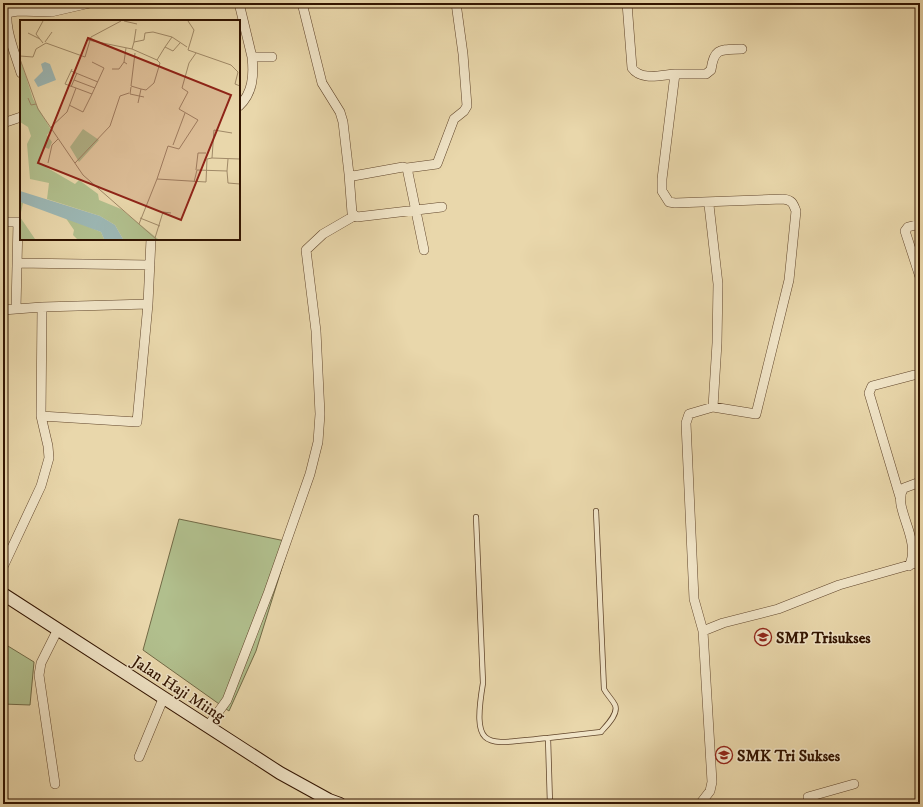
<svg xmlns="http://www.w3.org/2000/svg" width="923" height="807" font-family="'IM FELL DW Pica',serif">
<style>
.green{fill:#b1bf8d;stroke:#726a46}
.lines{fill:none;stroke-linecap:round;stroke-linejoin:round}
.lane-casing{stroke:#60452b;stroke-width:6}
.street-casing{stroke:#60452b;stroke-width:10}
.secondary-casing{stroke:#321400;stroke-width:14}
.lane{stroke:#f1e5c8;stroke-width:4.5}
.street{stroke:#f1e5c8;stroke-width:9}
.secondary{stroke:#f1e5c8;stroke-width:12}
.labels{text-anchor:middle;stroke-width:3;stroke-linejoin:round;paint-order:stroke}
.poi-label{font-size:16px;font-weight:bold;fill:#321400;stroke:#f1e5c8;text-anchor:start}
.street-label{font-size:16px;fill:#321400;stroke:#f1e5c8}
.inset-road{fill:none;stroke:#a08967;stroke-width:1}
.view{fill:#8f2418;fill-opacity:0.15;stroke:#8f2418;stroke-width:2}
.inset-edge{fill:none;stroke:#321400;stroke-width:2}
</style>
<rect width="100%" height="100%" fill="#e9d7ab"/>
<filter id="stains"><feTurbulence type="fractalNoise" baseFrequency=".005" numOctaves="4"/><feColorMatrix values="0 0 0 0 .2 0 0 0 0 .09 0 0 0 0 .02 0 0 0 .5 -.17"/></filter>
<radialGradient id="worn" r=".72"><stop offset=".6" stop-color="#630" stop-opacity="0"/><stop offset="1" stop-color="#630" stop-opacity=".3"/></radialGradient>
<!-- green -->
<path class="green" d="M179 519 290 542 256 651 229 711 143 650Z
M3 643 34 662 30 705 3 704Z"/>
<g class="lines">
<!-- lane casing -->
<g class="lane-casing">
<path id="lane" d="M476 517 483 683C471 755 488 743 548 738L550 804
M548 738 601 732C606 726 619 714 615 705 612 699 607 695 604 689L596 511"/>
</g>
<!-- street casing -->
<g class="street-casing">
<path id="street" d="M8 3C3 27 14 50 21 73
M239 3 252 57H272
M302 3 322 83 340 112 343 122 349 174 353 176 403 167 407 168 424 250
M627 3 632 68C641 81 661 75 675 74L662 179V191L669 202 675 203 783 199C792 200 793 203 796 211L789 280 756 414 713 407 689 414 686 423 694 599 703 631
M6 13 18 11 51 12 90 3
M675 74H706L711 70C714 47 721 50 742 49
M239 106C253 93 254 75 252 57
M3 123 21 117
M407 168 437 164 454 119 464 111 467 106 463 54 456 3
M349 174 352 213 357 217 442 207
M707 202 709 205 718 284 717 343 713 407
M3 222H21
M920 224 908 227 905 231 920 277
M920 224V213
M17 263 150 265
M42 307 148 304 151 239
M16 309 18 222
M3 310 42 307 41 416 48 446 49 458 41 486 3 567
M41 416 137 422 148 304
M900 497 869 393 872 386 914 375
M909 566C923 540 890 505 904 488L920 482
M208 726 227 700 269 591 310 474 318 442 320 414 316 331 306 250 323 234 354 216
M139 757 163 699
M55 784 39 675 41 663 58 629
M700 804 710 791 712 782 703 631 723 623 778 609 839 585 920 562
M810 804 808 797 854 784"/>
</g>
<!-- secondary casing -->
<g class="secondary-casing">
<path id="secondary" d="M3 594 280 773 329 800 340 804"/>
</g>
<!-- lane -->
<use href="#lane" class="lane"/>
<!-- street -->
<use href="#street" class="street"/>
<!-- secondary -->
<use href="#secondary" class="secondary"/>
</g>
<!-- icons -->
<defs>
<g id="school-ring" transform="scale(0.9)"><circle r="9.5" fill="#f1e5c8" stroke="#8f2418" stroke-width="1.5"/><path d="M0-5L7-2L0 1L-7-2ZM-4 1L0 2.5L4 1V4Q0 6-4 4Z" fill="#8f2418"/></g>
</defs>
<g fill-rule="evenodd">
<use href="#school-ring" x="763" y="637"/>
<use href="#school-ring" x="724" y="755"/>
</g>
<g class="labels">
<!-- poi labels -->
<g class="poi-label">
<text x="776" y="643">SMP Trisukses</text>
<text x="737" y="761">SMK Tri Sukses</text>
</g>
<!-- street labels -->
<g class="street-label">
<text transform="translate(179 688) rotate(33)" y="6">Jalan Haji Miing</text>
</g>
</g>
<!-- overview -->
<g transform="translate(20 20)">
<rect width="220" height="220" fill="#e9d7ab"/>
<path d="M0 38 13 79 31 110 27 115 32 122 29 129 24 127 19 143 55 164 59 160 78 174 79 180 101 189 138 219H103L95 205 80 196 27 179 29 163 10 159 7 124 11 116 8 107 0 102ZM63 109 79 120 59 142 50 127ZM0 182 3 183 0 197 15 219H0ZM45 197 81 212 84 219H57L53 215 54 210Z" fill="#b1bf8d"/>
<path d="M25 42 30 44 36 60 18 67 14 60 23 51 21 44ZM0 171 80 196 95 205 103 219H84L81 212 0 182Z" fill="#9cb7b4"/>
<path class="inset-road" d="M23 1 16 14 23 23M104 1 117 4M168 1 174 10 168 30 211 45 218 52 215 64 220 66M8 13 20 19M68 20 112 29 114 22 124 20 125 13 133 12 152 17 167 27M25 22 32 12M114 22 116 9M145 27 152 17M106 28 104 42 107 44M112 29 137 40 145 27 153 31 160 23M115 33 111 66 121 69 118 83M0 36 13 37 16 29 26 23 65 37 71 17 101 1M0 39 18 89 63 155 136 219M92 49H99L104 42M51 51 78 62M54 60 75 68M51 67 57 53M111 67 110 74 124 77M56 68 72 74 84 48 72 42M121 69 126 70 134 63 140 43 137 40M8 78 11 85 16 84M49 85 63 92 72 74M30 108 47 92 56 68 45 64 52 49M153 125 165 93M192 138 220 139M28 143 32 125 38 119M55 143 90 106 100 76 109 73M176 150 178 133H186M207 151 208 139M137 159 148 126 159 129 178 100 159 89 168 72 162 68 169 43 176 33M174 162 177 150 207 151 208 163 220 164M120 198 140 206M119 204 137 159 186 162 187 139 192 138 194 110 212 113M135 218 143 192 151 193"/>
<path class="view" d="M68 18 211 75 161 200 18 143Z"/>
<rect width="220" height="220" class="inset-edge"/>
</g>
<!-- margin -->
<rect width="923" height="807" fill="none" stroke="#e9d7ab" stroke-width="16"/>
<rect x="4" y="4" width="915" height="799" fill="none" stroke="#321400" stroke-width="2"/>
<rect x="8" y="8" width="907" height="791" fill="none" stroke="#321400"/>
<rect width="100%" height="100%" filter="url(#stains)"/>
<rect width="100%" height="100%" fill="url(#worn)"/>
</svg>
